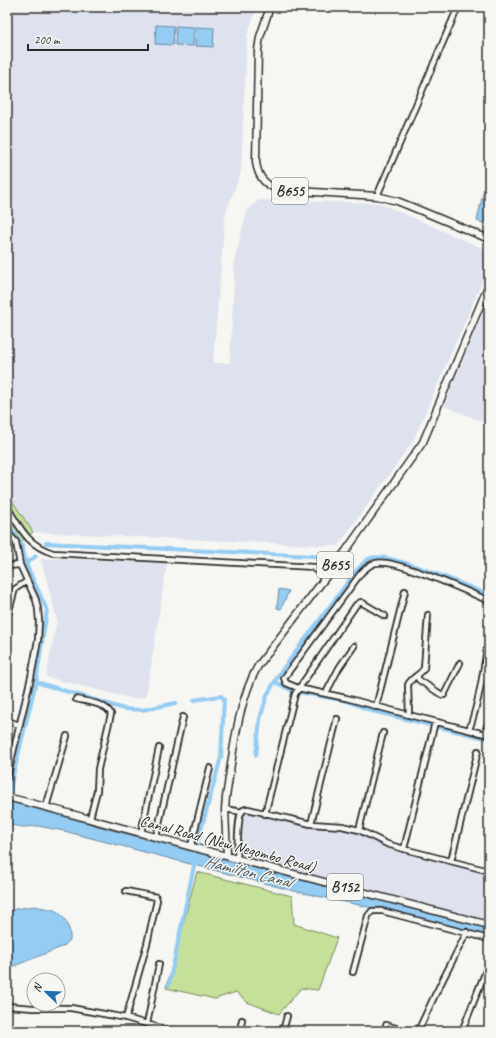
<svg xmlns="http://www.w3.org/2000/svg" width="496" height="1038" font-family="Caveat,sans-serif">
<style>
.built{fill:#dee2ee}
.green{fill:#c5e199;stroke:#788662}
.water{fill:#94ccf3;stroke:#6a8ca3}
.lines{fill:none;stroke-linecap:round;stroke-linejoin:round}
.canal{stroke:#94ccf3;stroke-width:4}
.minor-casing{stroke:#2b2b2b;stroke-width:8}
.major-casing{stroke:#2b2b2b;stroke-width:9}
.minor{stroke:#f6f6f2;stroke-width:4.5}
.major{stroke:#f6f6f2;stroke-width:6}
.labels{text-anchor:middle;stroke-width:3;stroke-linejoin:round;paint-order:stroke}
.shield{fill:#f6f6f2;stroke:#686867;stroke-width:1}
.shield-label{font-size:15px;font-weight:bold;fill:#2b2b2b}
.street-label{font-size:16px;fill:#2b2b2b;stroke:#f6f6f2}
.water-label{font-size:17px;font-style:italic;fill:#45535d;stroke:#f6f6f2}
</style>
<rect width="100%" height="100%" fill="#f6f6f2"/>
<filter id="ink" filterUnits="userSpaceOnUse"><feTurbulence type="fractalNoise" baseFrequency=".025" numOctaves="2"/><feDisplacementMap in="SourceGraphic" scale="8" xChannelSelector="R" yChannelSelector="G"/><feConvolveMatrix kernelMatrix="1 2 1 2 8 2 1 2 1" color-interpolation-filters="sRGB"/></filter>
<g filter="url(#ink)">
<!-- built -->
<path class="built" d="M7 7H258L255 12 247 37 241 172 225 215 213 363H230L235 258 247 210 259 200 379 203 489 251V266L413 441 338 546 33 532 7 493Z
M489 298V424L444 406Z
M41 559H68L167 563 146 697 134 699 46 677 57 620Z
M245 810 311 825 350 828 386 845 489 872V924L238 858 241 816Z"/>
<!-- green -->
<path class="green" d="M7 493 33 532 11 550 7 549Z
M197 872 292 896 294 924 337 938 318 990 301 988 279 1014 247 1002 236 992 215 999 166 988Z"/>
<!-- water -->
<path class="water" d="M156 25 174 26 173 45 155 44Z
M176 26 194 27 193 46 175 45Z
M196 27 214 28 213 47 195 46Z
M489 174V225L477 221 483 193Z
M279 589 289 591 281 609 277 608Z
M7 801 163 844 489 929V937L401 914 294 891 64 831 38 826 23 827 12 825 7 839Z
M35 906C41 908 48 908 54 910 65 914 71 929 70 940L64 946 7 969V913L15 909Z"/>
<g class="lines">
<!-- canal -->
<path class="canal" d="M7 521 22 545 26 564 47 610 36 682 7 800
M46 543 313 556 328 560
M26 564 36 556
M344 572 351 578
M36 682 124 709 142 710 176 703
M275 682 293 691 347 701 372 711 489 739
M256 755 260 719 267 695 280 673 357 570C361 566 366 559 371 558 390 552 468 587 489 595
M169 985 194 866 195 852 221 757 224 699 221 696 194 700"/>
<!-- minor casing -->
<g class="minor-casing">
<path id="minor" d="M377 196 458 7
M7 507C21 529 27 545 53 553L333 568
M7 532 16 542 20 565 36 600 38 609 39 621 38 640 31 677 7 778
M7 566 20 565
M314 569 319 571 323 580
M489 601C469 592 394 558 376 563 370 564 366 568 361 573L284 678 286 683 298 688 346 698 409 715 489 735
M7 618 15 589 27 581
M417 676 419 680 442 695H444L460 663
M326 693 339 668 354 646
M76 699C87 702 106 703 111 714L98 769 97 791 90 818
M376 707 405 591
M409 715 408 685C411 677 421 675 424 668L428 615
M7 721 20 725
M469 730C480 699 484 667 489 635
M485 733 489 719
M46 807 67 736
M225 809 242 812
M265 814 295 694 356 605 361 602 385 616
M311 824 337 719
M359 830 383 733
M141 833 159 748
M156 837 183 717
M191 846 210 768
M404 849 435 722
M237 859C238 850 237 818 242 811 244 809 245 809 248 809L311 824 342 826 359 830 387 844 404 849 489 871
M451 861 478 751
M126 891 156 897 157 900 147 944 126 1018
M353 972 368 916 372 911H382L489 939
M7 1006 33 1008H71L126 1018 171 1031
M147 1024 159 964
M386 1025 406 1031
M240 1031 242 1020
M283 1031 287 1016
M418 1031 435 995 467 932
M462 1031 489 963"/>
</g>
<!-- major casing -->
<g class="major-casing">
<path id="major" d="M270 7 260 37 258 50 256 162C258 178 266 187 282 190L377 196 397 201 412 207 489 239
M7 797C52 808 96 821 141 833 257 865 373 895 489 925
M227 856 225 809 226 797C233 755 237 703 258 666L345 552 423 442 489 284"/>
</g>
<!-- minor -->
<use href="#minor" class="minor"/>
<!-- major -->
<use href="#major" class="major"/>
</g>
</g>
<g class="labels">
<!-- shield labels -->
<g class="shield">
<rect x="272" y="178" width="36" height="26" rx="3"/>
<rect x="317" y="552" width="36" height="26" rx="3"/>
<rect x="327" y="874" width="36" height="26" rx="3"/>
</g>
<g class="shield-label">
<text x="290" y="196">B655</text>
<text x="335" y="570">B655</text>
<text x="345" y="892">B152</text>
</g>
<!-- street labels -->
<g class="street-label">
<text transform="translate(228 843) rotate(15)" y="6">Canal Road (New Negombo Road)</text>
</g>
<!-- water labels -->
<g class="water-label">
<text transform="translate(248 871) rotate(14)" y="6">Hamilton Canal</text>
</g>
</g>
<!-- margin -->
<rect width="496" height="1038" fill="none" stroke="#f6f6f2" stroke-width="24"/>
<rect x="12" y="12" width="472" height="1014" fill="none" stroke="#2b2b2b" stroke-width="1.5" filter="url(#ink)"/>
<!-- north arrow -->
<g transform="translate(46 992) rotate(293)"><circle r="19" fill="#f6f6f2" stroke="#a5a5a2"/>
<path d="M0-3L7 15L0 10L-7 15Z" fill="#1f6fb2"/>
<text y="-6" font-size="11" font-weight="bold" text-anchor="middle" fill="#2b2b2b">N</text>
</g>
<!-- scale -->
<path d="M28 44v6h120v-6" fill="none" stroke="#2b2b2b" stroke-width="2"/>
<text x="34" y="44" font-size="12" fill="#2b2b2b" stroke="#f6f6f2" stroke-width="3" paint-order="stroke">200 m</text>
</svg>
